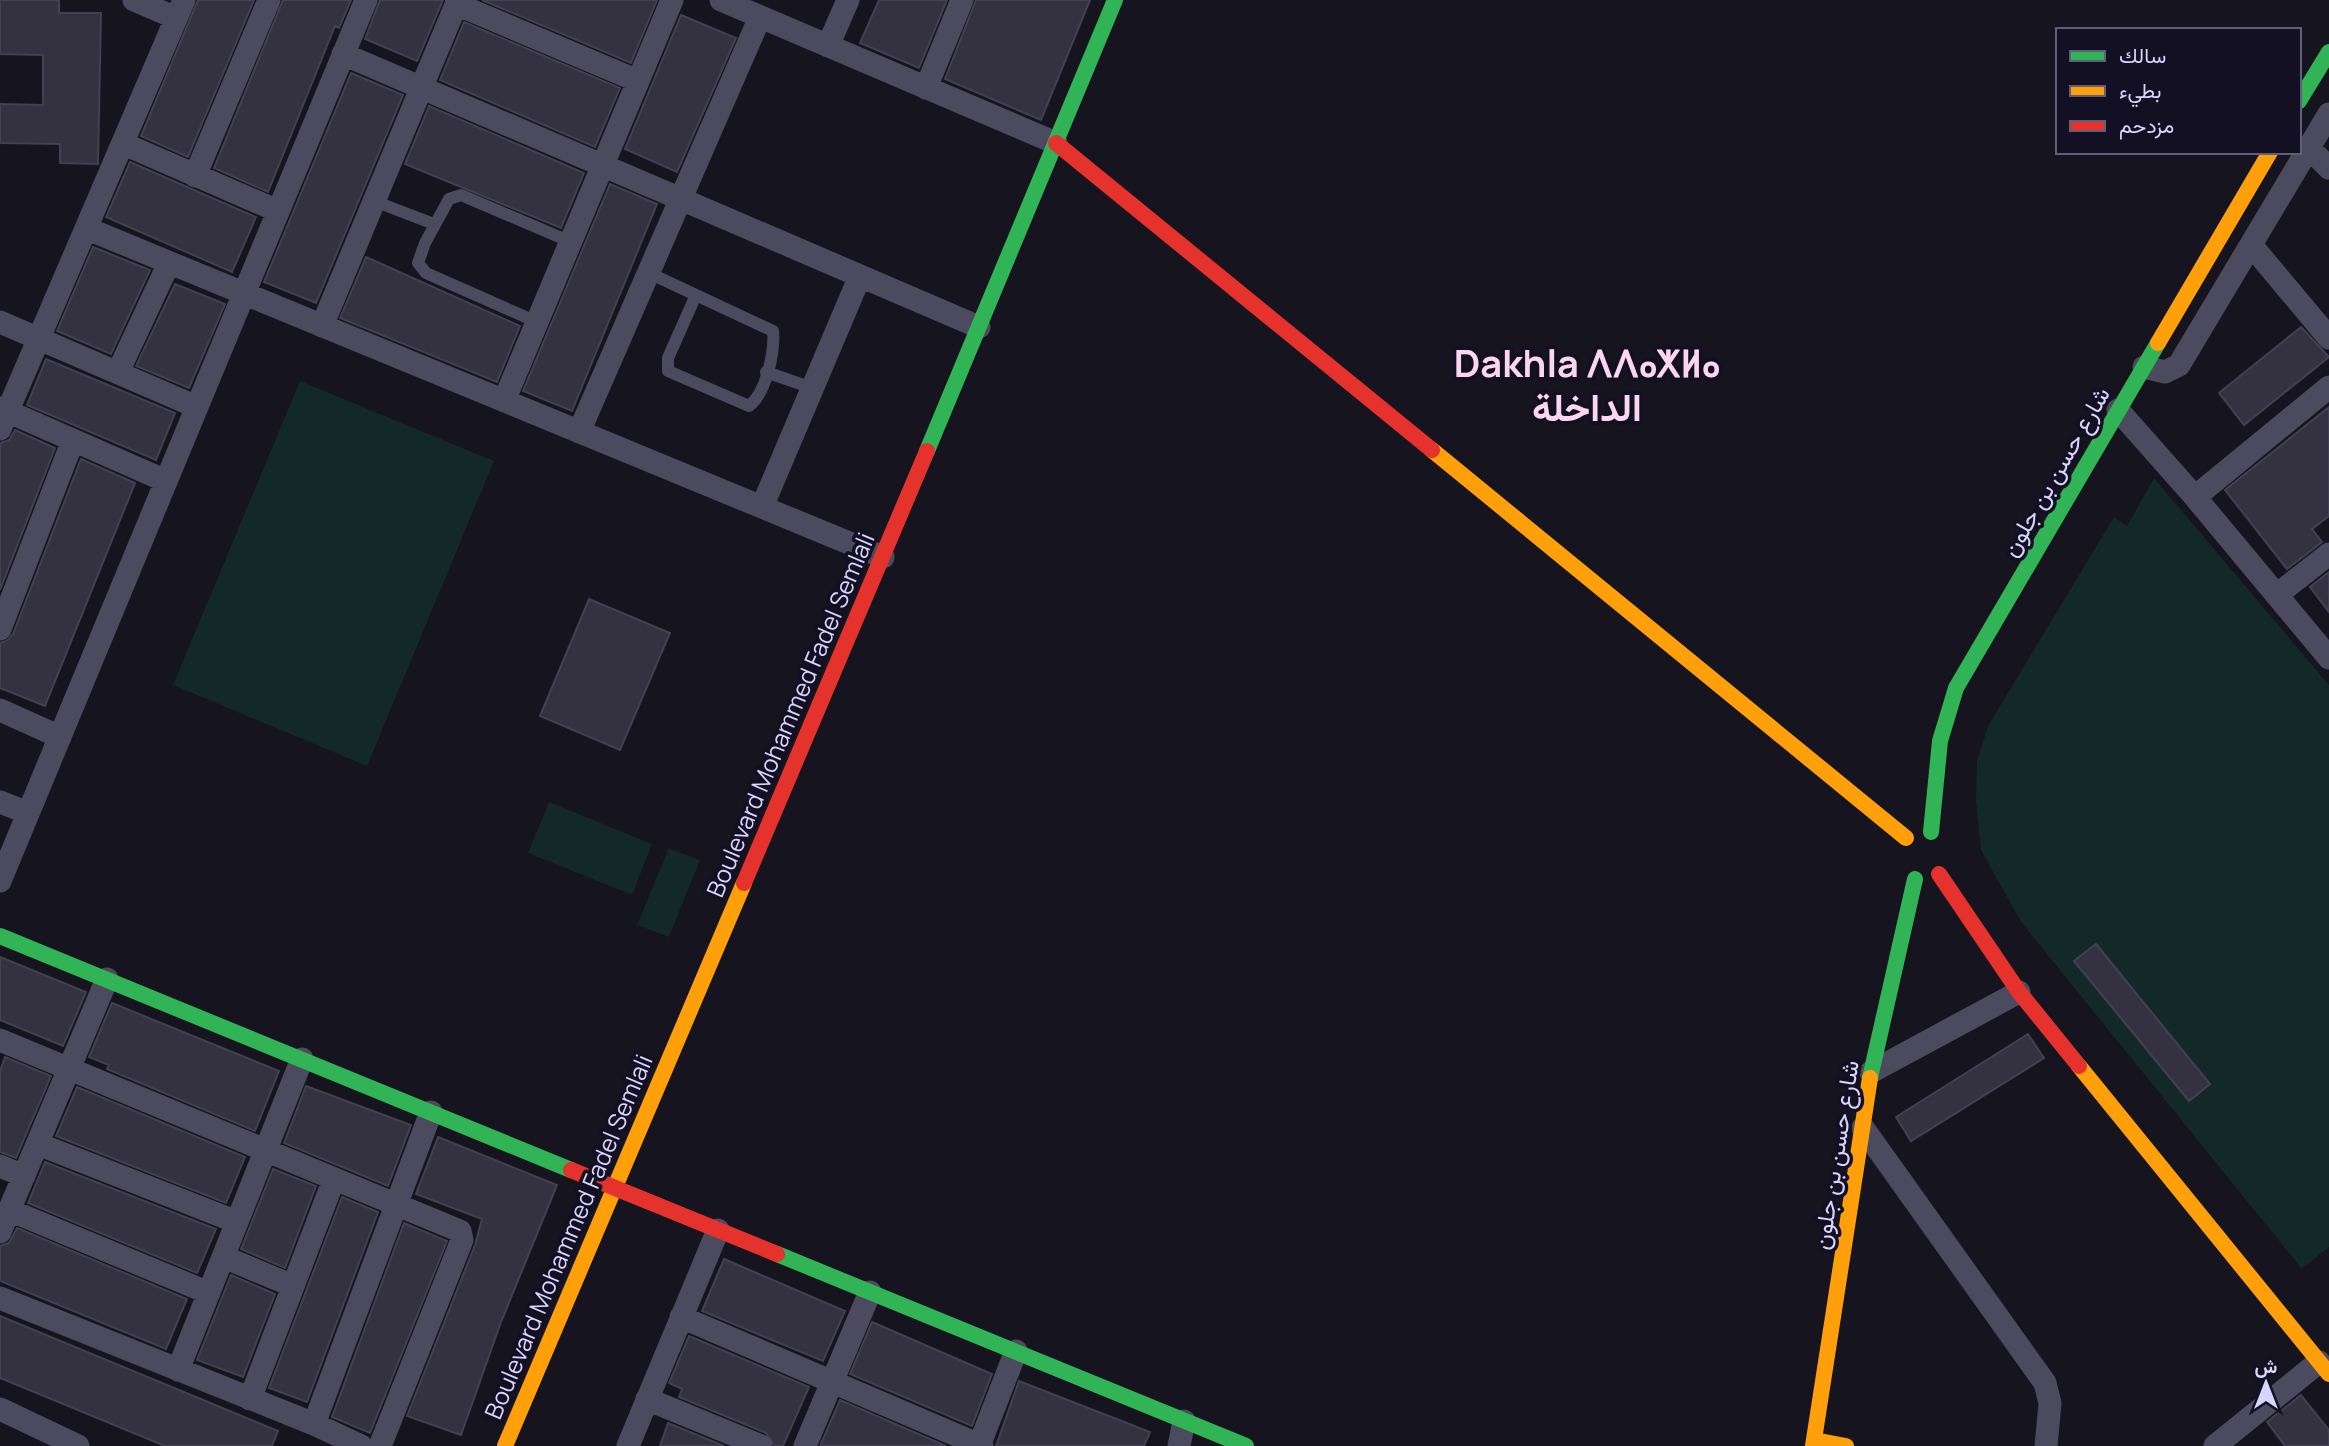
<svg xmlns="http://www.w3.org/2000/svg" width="2329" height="1446" font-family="Manrope,Vazirmatn,'Noto Sans Tifinagh',sans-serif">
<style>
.green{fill:#132828}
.building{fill:#343240;stroke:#434051;stroke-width:2}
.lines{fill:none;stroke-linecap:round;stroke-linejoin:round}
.lane{stroke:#4b4a5e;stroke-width:12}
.street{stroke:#4b4a5e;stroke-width:23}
.fast{stroke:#30b455;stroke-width:16}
.slow{stroke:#ff9f0a;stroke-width:16}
.jam{stroke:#e5322d;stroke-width:16}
.labels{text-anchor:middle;stroke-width:7;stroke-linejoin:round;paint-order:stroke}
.street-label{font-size:24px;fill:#d8d4fb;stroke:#121022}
.town-label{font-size:38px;font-weight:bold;fill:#fbd6ef;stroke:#121022}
</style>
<rect width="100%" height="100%" fill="#16141e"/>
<!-- green -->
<path class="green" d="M300 381 494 461 367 766 173 685Z
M2154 478 2329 685V1247L2302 1269 2021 922 1981 850 1976 800 1977 761 1988 726 2114 517 2127 526Z
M549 802 652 844 632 895 528 853Z
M669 848 700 860 669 937 637 925Z"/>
<!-- building -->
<path class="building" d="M0 0H59V13H101L98 164 60 163V144L0 143V104L43 105V55L0 54Z
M198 0H254L188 157 141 136Z
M283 0H351L339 28 335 26 268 192 214 168Z
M380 0H443L417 61 365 39Z
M482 0H657L631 63Z
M879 0H947L919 68 860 43Z
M976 0H1090L1041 120 945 79Z
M681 15 736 38 677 172 625 149Z
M464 22 620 88 595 147 440 80Z
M351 73 403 95 316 303 264 282Z
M429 106 584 173 561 228 405 164Z
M130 162 256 217 232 272 106 217Z
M610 184 657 204 572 411 523 391Z
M93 247 150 270 111 354 57 331Z
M366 257 520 326 497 382 340 318Z
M175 284 225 304 189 388 136 366Z
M2301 327 2329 357 2244 425 2219 393Z
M46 359 175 413 156 460 27 405Z
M2329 407V516L2312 529 2322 542 2287 569 2225 490Z
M15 430 55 448 0 590V443L9 440Z
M81 459 135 483 45 706 0 688V643L8 640 13 634Z
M2329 572V612L2310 587Z
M589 599 670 633 620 750 540 716Z
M2096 944 2210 1084 2189 1101 2074 961Z
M0 957 86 992 63 1046 0 1020Z
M112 1003 279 1071 255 1131 107 1069 109 1065 89 1057Z
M2028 1034 2044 1058 1911 1141 1896 1117Z
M5 1057 51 1076 16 1158 0 1152V1071Z
M306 1086 411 1125 388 1186 284 1143Z
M77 1087 245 1157 226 1203 56 1136Z
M438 1137 557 1185 501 1322 461 1435 407 1416 475 1245 482 1219 416 1194Z
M45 1162 216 1229 197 1273 28 1203Z
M273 1169 316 1186 285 1268 241 1249Z
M342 1197 378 1212 307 1402 269 1388Z
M404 1223 447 1241 370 1433 332 1417Z
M17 1228 187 1299 166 1349 0 1281V1246L9 1243Z
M724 1259 845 1311 823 1361 702 1311Z
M231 1275 275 1294 243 1377 197 1360Z
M0 1316 278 1431 272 1446H165L0 1378Z
M872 1322 992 1374 972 1426 850 1374Z
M689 1336 809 1387 783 1446H775L766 1433 679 1397 682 1389 669 1383Z
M1019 1381 1150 1432 1144 1446H996Z
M2301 1395 2329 1430V1446H2285L2267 1422Z
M840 1400 946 1446H820Z
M668 1423 724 1446H660Z"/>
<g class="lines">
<!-- lane -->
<path class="lane" d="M374 201 434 224
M649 273 773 331C775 352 766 393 749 406L668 371V358L696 295
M537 322 426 273 418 263 425 243 449 199 461 195 571 242
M766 372 812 388"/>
<!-- street -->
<path class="street" d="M134 0 176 18
M721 0 1056 143
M456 4 638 81
M828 46 848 0
M343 54 979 327
M926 88 962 0
M124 144 278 211
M2309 148 2329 168
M195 176 269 0
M88 229 883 557
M2252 246 2329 338
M0 322 197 407
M322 326 458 0
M2144 367 2165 372 2179 365 2329 114
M118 372 169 263
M504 401 672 0
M0 408 166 481
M2118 410 2195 497 2329 658
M0 429 184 0
M579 432 760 17
M2195 497 2329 387
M762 507 860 276
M2278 594 2329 554
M0 629 73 440
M0 710 60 737
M0 802 28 813
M0 881 366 0
M0 1040 460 1231 462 1240 380 1446
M1871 1072 2019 992
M1863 1128 2045 1383 2050 1403 2046 1446
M38 1144 237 1222
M0 1166 24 1176
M9 1210 209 1293
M0 1232 107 979
M224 1257 293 1286
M0 1298 314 1424 361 1446
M681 1317 982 1446
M178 1370 302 1059
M250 1399 334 1179
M647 1399 761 1446
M0 1409 78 1446
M314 1424 431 1112
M628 1446 718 1230
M805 1446 870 1292
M979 1446 1016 1351
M1179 1446 1184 1421
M2215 1446 2319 1362"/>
<!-- fast -->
<path class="fast" d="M2299 101 2329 52
M927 451 1115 0
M1931 832 1940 741 1956 688 2158 343
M0 936 571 1170
M1870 1078 1915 879
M777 1254 1246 1446"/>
<!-- slow -->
<path class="slow" d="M2158 343 2270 152
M1432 450 1906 838
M2079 1066 2329 1374
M1814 1440 1846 1446
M505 1446 744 883
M1813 1446 1870 1078"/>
<!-- jam -->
<path class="jam" d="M1056 143 1432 450
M1939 874 2019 992 2079 1066
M744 883 927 451
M571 1170 777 1254"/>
</g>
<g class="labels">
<!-- street labels -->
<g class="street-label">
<text transform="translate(2056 472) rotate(-60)" y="8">شارع حسن بن جلون</text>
<text transform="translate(791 715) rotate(-67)" y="8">Boulevard Mohammed Fadel Semlali</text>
<text transform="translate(1836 1155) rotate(-81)" y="8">شارع حسن بن جلون</text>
<text transform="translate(569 1237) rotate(-67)" y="8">Boulevard Mohammed Fadel Semlali</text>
</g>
<!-- town labels -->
<g class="town-label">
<text x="1587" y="377">Dakhla ⴷⴷⴰⵅⵍⴰ<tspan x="1587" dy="44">الداخلة</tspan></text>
</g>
</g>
<!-- legend -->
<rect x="2056" y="28" width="245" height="126" fill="#121022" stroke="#615e79" stroke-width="2"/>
<rect x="2070" y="51" width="35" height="10" fill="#30b455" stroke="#615e79" stroke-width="2"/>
<text x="2119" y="63" font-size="21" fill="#d8d4fb">سالك</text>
<rect x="2070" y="86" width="35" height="10" fill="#ff9f0a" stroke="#615e79" stroke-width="2"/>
<text x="2119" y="98" font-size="21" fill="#d8d4fb">بطيء</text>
<rect x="2070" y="121" width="35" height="10" fill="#e5322d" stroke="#615e79" stroke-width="2"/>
<text x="2119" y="133" font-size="21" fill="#d8d4fb">مزدحم</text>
<!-- north arrow -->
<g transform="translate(2266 1383)" stroke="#121022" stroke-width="5" paint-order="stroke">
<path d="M0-5L12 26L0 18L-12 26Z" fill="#d8d4fb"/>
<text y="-10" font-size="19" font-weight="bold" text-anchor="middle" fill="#d8d4fb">ش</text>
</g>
</svg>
